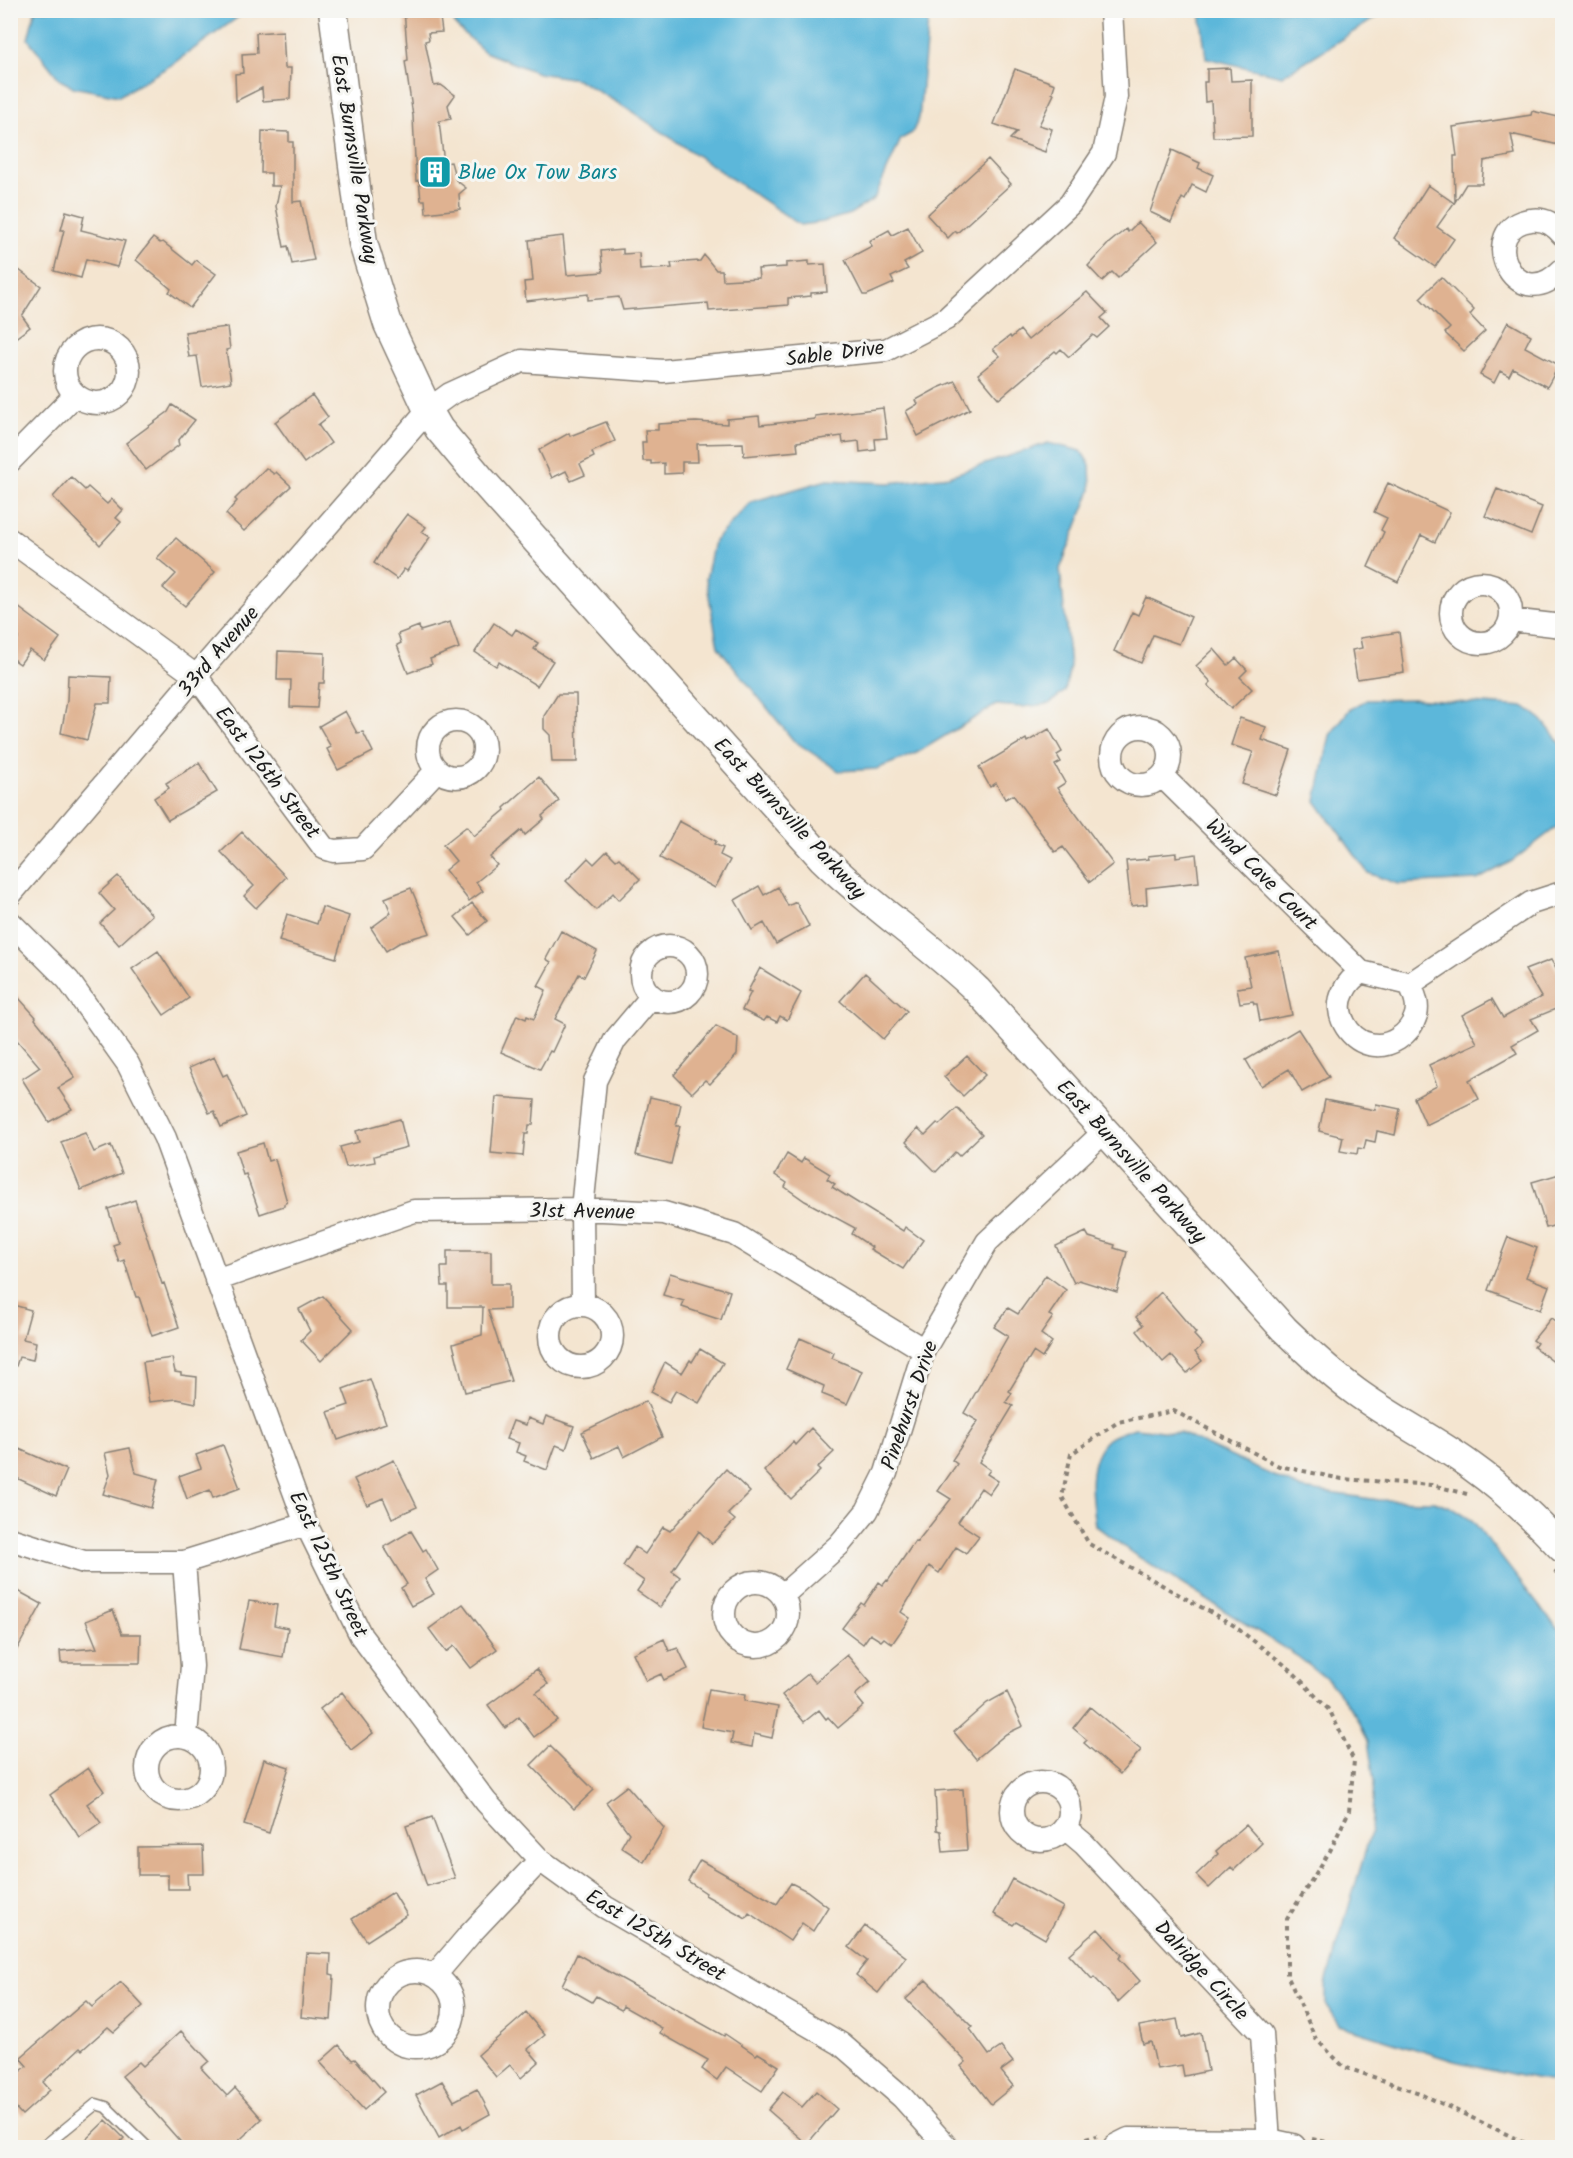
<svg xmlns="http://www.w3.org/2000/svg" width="1573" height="2158" font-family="Kalam,sans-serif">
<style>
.water{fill:#5cb7da;stroke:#3c6a7b;stroke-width:1.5}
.building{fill:#dfb291}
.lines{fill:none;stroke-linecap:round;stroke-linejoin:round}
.service-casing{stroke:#888076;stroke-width:13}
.minor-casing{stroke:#888076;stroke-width:25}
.tertiary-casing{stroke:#888076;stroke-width:31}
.path{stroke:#888076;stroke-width:4;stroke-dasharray:4.5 4.5;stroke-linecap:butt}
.service{stroke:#fff;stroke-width:10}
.minor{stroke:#fff;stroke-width:22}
.tertiary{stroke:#fff;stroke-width:28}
.labels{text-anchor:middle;stroke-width:6;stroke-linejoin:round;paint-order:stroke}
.street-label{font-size:21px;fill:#1c1c1c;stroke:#f6f6f2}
.culture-label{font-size:21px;fill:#0d838f;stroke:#f6f6f2;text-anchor:start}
</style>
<rect width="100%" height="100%" fill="#f6f6f2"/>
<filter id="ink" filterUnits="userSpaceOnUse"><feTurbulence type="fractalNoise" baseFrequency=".0167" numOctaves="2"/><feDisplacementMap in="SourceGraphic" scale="12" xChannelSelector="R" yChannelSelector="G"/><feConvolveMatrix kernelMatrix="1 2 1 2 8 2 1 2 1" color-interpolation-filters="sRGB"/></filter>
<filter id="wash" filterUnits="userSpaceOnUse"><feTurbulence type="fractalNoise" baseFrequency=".008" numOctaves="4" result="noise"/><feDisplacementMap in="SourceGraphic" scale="24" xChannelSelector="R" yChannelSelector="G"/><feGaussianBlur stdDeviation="1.35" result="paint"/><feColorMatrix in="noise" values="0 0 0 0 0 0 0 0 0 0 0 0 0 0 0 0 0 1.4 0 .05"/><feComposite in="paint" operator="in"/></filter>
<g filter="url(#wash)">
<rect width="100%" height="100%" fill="#f4e5d0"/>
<!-- water -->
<path class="water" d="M35 11V10L242 11 241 15 171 65 119 96 73 87 60 80 28 39Z
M450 11H929L919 118 912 133 901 139 874 199 850 214 823 222 800 225 628 109 577 79 538 73 485 52 456 26Z
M1200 11V10L1387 11 1282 76 1206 58Z
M1048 443 1081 451 1090 465 1091 490 1060 569 1070 666 1065 691 1049 704 1022 707 996 705 915 754 876 769 839 771 793 740 718 647 706 579 714 541 751 502 827 480 889 483 949 476Z
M1414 699 1525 707 1542 720 1562 745V823L1512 861 1477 880 1398 884 1368 873 1316 801 1330 735 1349 710 1366 700Z
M1135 1428 1180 1433 1302 1489 1379 1500 1434 1501 1451 1507 1473 1521 1547 1616 1562 1632V2083L1534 2079 1454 2061 1339 2025 1326 2005V1983L1371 1832 1374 1782 1368 1741 1356 1715 1329 1681 1297 1656 1132 1553 1095 1525C1091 1498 1085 1459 1108 1439 1115 1434 1126 1431 1135 1428Z"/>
<g id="blocks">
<!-- building -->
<path class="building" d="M404 10H439L442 32 428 33 429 40 425 41 434 86 441 85 455 95 448 105 451 119 439 121 444 163 451 162 456 180 466 188 459 194 460 209 426 213 425 200H421L419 180 416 181 413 116 405 61 408 60Z
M283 31 285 68H291L290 99 263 101 262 88 236 101 235 74 243 73 242 54 257 53 256 33Z
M1230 68 1231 81 1252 80V136L1213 137 1211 101 1205 102 1204 82H1207V69Z
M1015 69 1055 84 1052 93 1054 94 1039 125 1052 129 1045 152 1010 139 1017 132 994 124Z
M1532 111 1563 118V146L1511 134 1515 155 1484 161 1482 184H1466L1455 202 1454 156H1457L1453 127 1531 115Z
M262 131 289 132V142H293V202L301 201 314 260 292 264 288 246 284 247 276 206 280 186H271V173H261Z
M1172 150 1200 163 1198 168 1213 175 1206 192 1192 185 1185 200 1182 198 1171 222 1150 212Z
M988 159 1011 184 957 233 955 231 948 238 927 215Z
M1428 185 1454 203 1437 227 1454 239 1435 267 1394 238Z
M66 211 84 216 81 230 125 241 117 267 86 259 81 278 54 271 64 230H61Z
M1138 222 1157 242 1118 278 1112 272 1102 281 1088 266 1109 243 1126 229 1128 232Z
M908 227 922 253 904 263 908 269 891 277 894 283 867 295H863L845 260 872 246 869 241 889 230 892 235Z
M563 236 567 275 603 272 601 251 623 249V254L639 253 640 270 672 268 671 263 700 261 704 255 716 270H722L723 280 759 278 758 269 786 267V263L809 261V265L825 264 827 292 811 293V296L788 298V305L709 311 708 303 623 310 619 297 588 300V294L526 301 524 282 533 281 529 240Z
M153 238 160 243 163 242 192 265 196 260 216 274 190 308 169 292 171 289 136 260Z
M19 270 41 286 22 316 30 327 10 342V283Z
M1441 277 1474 310 1470 315 1485 331 1464 351 1445 333 1450 328 1420 298Z
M1087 292 1107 313 1101 318 1109 327 1097 338 1093 335 1069 357 1061 349 1057 353 1055 351 999 399 978 374 1000 356 993 349 1010 336 1011 338 1020 330 1028 340Z
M1508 322 1531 335 1525 347 1559 365 1547 387 1513 368 1509 376 1500 371 1494 383 1480 375Z
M227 327 230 349 226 350 231 382 202 387 197 356 189 357 185 332Z
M955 381 970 409 918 436 906 411 918 404 916 400 938 388Z
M312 395 328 417 318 425 331 443 304 463 275 422Z
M172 405 195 420 178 441 179 445 146 470 126 443 168 412Z
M883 408 887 438 875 439 876 450 860 452 859 441 843 443 842 436 797 442 798 451 744 456 743 443 697 444 698 462H682V473L664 474V463L651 464V461H643L642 442H646L645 430H658V424L696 422 727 424V419L759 416 760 425 815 419V416Z
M606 422 615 441 592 452 594 457 580 464 585 475 571 481 566 471 552 478 539 450 569 433 570 436Z
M266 468 274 474 276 472 291 486 244 531 226 514 237 501 235 499Z
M71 477 85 490 88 487 107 504 112 499 123 510 116 518 121 522 100 545 53 497Z
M1388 483 1450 512 1435 542 1421 535 1398 582 1368 567 1384 532 1381 530 1387 518 1374 512Z
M1497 489 1542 507 1531 535 1485 516Z
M407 514 426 527 422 532 430 537 407 571 404 569 397 579 374 563 392 534Z
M176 538 215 572 185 606 163 588 176 574 157 558Z
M1146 597 1191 617 1179 644 1153 635 1141 663 1114 651 1132 612 1138 615Z
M18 607 60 638 44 660 30 650 20 664 10 657V648L18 638 10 633V617Z
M450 622 459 648 430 659 432 664 408 673 397 645 401 643 398 634 419 626 420 631Z
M494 623 512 635 516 629 538 643 534 649 553 661 537 686 499 662 496 666 475 652Z
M1399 632 1404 672 1357 679 1352 650 1362 648 1360 638Z
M1214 649 1228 665 1236 658 1247 670 1240 677 1252 689 1231 709 1208 685 1211 682 1196 666Z
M278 651 325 653 324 683H319L317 708 290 707 291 680H277Z
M68 675 111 677 110 703H97L87 740 61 733 67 701Z
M558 694H576L577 762H552L550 735 544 729V716Z
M345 711 357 733 363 732 373 752 338 770 327 749 331 747 319 726Z
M1240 718 1266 727 1262 740 1291 750 1276 795 1242 784 1253 752 1231 745Z
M1049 729 1062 752 1057 755 1061 762 1055 765 1065 783 1057 788 1113 864 1090 882 1063 847 1055 852 1013 795 1005 799 996 783 990 787 979 767 1026 739 1027 742Z
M199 763 217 792 168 820 154 798 169 788 166 783Z
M539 777 559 801 542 816 544 819 525 835 522 830 490 857 497 865 476 882 483 891 469 901 445 870 456 861 443 845 467 826 474 836 505 810 504 808Z
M679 821 716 841 714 844 723 848 720 855 730 860 715 888 660 858Z
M242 832 286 877 256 908 244 896 254 886 221 852Z
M607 851 616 860 619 858 640 879 619 900 613 893 596 910 566 881 588 858 594 864Z
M1176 853V857L1196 854 1199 882 1146 888 1147 904 1131 906 1126 861 1149 859 1148 856Z
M118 876 152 915 119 945 100 923 114 910 99 893Z
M759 886 764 895 778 887 788 906 796 902 809 926 776 944 764 923 752 930 735 900Z
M411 888 430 933 402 941 386 951 371 928 391 913 385 898Z
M472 903 487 921 470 935 455 917Z
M322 907 349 916 336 958 279 941 287 914 317 924Z
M561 931 597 951 584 977 579 974 555 1019 565 1024 552 1052 550 1051 540 1069 501 1052 517 1015 526 1019 527 1016 534 1019 546 990 538 986 551 962 546 959Z
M158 951 189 998 164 1015 132 969Z
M1279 951 1292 1015 1260 1021 1257 1004H1254L1253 1001 1240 1003 1237 988 1251 986 1245 958Z
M1551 960 1563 981V1006L1531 1019 1538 1030 1512 1045 1517 1053 1469 1080 1479 1099 1426 1125 1414 1098 1437 1086 1429 1065 1477 1043 1462 1015 1492 999 1503 1018 1541 997 1525 970Z
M760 968 801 993 787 1020 780 1016 777 1022 767 1017 764 1021 742 1010 751 992 748 991Z
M865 973 907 1011 883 1039 840 1001Z
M10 988 36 1017 35 1019 52 1040 75 1078 58 1088 72 1109 49 1122 22 1079 40 1067 10 1032Z
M716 1026 738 1038 737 1055 710 1084 705 1080 692 1093 674 1075Z
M1298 1029 1329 1077 1302 1092 1289 1069 1261 1086 1246 1060Z
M967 1056 985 1075 963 1096 944 1077Z
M214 1057 223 1076 227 1074 246 1116 221 1127 214 1111 209 1113 189 1068Z
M496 1097 535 1100 533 1125H529L528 1134H525L523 1156 491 1153Z
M650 1097 681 1104 676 1126H680L671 1164 636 1155Z
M1325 1100 1375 1110 1376 1104 1400 1109 1395 1135 1377 1131 1375 1142 1366 1140 1364 1149 1358 1148 1357 1154 1340 1151 1343 1137 1319 1131Z
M957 1108 982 1134 959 1156 955 1152 936 1172 906 1142 918 1128 925 1135 937 1123 939 1125Z
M400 1119 407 1147 374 1156 375 1162 346 1167 340 1147 359 1142 356 1131Z
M85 1133 94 1152 111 1145 122 1173 81 1190 61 1142Z
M263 1143 268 1161 275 1159 287 1202 284 1204V1206L260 1214 246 1174 243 1175 236 1151Z
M787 1154 801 1163 804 1158 830 1174 827 1179 835 1184 832 1187 903 1231 905 1227 923 1240 903 1269 870 1249 872 1247 852 1234 855 1228 805 1201 785 1187 787 1183 775 1175Z
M1563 1173V1223L1546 1228 1532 1182Z
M135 1200 162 1284 164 1283 179 1327 152 1336 139 1297H136L124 1260 119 1262 113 1245 119 1243 108 1209Z
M1086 1232 1089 1237 1115 1245 1114 1248 1127 1252 1117 1292 1079 1280 1074 1283 1056 1246Z
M1508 1237 1537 1248 1526 1277 1549 1286 1540 1310 1488 1290Z
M447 1251H491V1284H509V1309L488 1310 511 1381 465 1392 453 1344 482 1335 483 1307H448V1286H442L441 1267H447Z
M670 1273 730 1291 721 1320 682 1307 684 1301 663 1295Z
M1046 1275 1066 1290 1049 1315 1053 1317 1041 1334 1052 1342 1042 1358 1033 1352 1009 1391 1012 1393 1006 1402 1013 1406 979 1462 990 1470 987 1474 998 1481 989 1494 981 1488 958 1522 979 1536 966 1553 956 1547 939 1573 929 1566 901 1612 910 1618 892 1644 884 1638 881 1641 870 1634 863 1644 842 1628 861 1603 864 1605 879 1582 883 1585 887 1580 888 1581 915 1541 917 1542 951 1499 938 1491 957 1464 952 1460 978 1421 964 1413 1008 1336 994 1327 1008 1308 1018 1314Z
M1161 1292 1196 1333 1194 1335 1203 1345 1195 1352 1202 1361 1187 1373 1171 1355 1163 1362 1137 1331 1143 1325 1136 1317Z
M323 1296 353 1329 321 1361 301 1340 310 1331 299 1309Z
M10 1304 31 1310 23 1339 36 1342 33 1360 19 1357 16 1366 10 1365Z
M1551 1318 1563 1327V1369L1534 1347 1537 1343 1533 1340Z
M800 1338 834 1353 832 1358 862 1371 847 1404 822 1394 824 1386 786 1369Z
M700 1349 723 1363 699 1403 676 1390 669 1402 651 1392 665 1362 682 1373 690 1360 692 1362Z
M172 1358 175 1372 181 1373V1375L197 1377 196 1403 177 1399 149 1402 143 1362Z
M370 1379 386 1423 338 1440 328 1412 349 1405 343 1389Z
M646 1401 662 1437 624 1457 619 1446 594 1458 582 1432Z
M546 1416 574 1426 566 1449 556 1445 547 1470 524 1461 526 1456 516 1452 519 1443 506 1439 513 1421 526 1425 528 1418 543 1424Z
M811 1428 834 1452 817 1468 820 1471 791 1499 764 1471 793 1442 795 1445Z
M10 1445 67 1470 56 1496 10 1475Z
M223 1445 240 1488 213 1498 210 1490 187 1499 179 1476 201 1468 196 1455Z
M130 1448 136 1473 158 1479 151 1508 103 1494 110 1474 105 1453Z
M394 1460 417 1507 392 1518 383 1498 367 1505 354 1479Z
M726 1469 750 1492 728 1514 735 1520 712 1544 699 1531 672 1571 680 1577 660 1607 637 1591 644 1581 623 1566 635 1547 645 1554 663 1527 670 1531Z
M411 1531 423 1551 426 1549 438 1570 425 1579 434 1594 411 1606 401 1588 407 1584 384 1547Z
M18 1591 42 1604 10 1662V1604Z
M249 1601 277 1605 274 1625 288 1628 283 1657 239 1649Z
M463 1604 497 1649 471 1668 454 1646 446 1652 429 1629Z
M113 1610 122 1634H141L140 1663H61L60 1651 97 1648 86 1621Z
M664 1639 669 1651 678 1648 688 1669 664 1680 661 1674 646 1681 633 1653Z
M847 1655 870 1682 855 1695 864 1706 838 1728 828 1717 826 1719 819 1710 804 1722 782 1695 808 1674 815 1682Z
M537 1669 548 1684 536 1693 557 1720 534 1737 519 1717 505 1728 488 1705Z
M709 1689 745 1695 744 1701 778 1707 772 1738 754 1734 752 1747 731 1743 733 1733 701 1727Z
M342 1692 373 1733 351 1750 320 1709Z
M1007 1692 1023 1726 1006 1734 976 1759 954 1732 987 1703Z
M1090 1707 1141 1750 1120 1774 1084 1743 1087 1740 1073 1728Z
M550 1746 594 1790 574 1809 531 1765Z
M264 1759 289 1767 269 1833 244 1825Z
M88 1768 104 1791 87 1804 101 1823 80 1838 50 1795Z
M627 1786 664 1828 644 1862 621 1847 629 1833 606 1802Z
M963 1789 967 1850 943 1852 941 1831 937 1830 935 1791Z
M432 1817 455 1878 427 1886 406 1826Z
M1246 1825 1262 1843 1234 1870 1231 1867 1209 1888 1196 1875 1218 1854 1216 1851Z
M203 1846 204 1874H187L188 1889H168V1875H138V1847Z
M700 1860 777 1904 791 1883 807 1891 828 1907 813 1931 802 1923 790 1941 749 1913 746 1918 705 1895 706 1893 688 1881Z
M1012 1879 1063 1907 1045 1939 1016 1922 1013 1925 994 1914Z
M393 1892 407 1915 367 1941 352 1919Z
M865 1926 906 1957 878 1993 856 1975 867 1961 849 1947Z
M1098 1929 1122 1955 1119 1958 1140 1981 1118 2002 1094 1977 1092 1979 1069 1954Z
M306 1953 331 1954 330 1974 334 1975 331 2020 301 2017Z
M577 1954 724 2036 725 2034 756 2055 758 2053 779 2066 762 2091 726 2067 717 2080 702 2069 708 2060 660 2033 662 2028 623 2006 621 2010 596 1996 592 2002 562 1985Z
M926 1980 973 2027 970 2029 989 2055 1001 2047 1013 2062 1001 2071 1013 2086 991 2104 961 2066 966 2062 906 1999Z
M121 1982 143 2006 114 2032 108 2027 82 2050 80 2048 43 2082 50 2090 22 2115 10 2102V2080L27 2066 20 2058 86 2001 92 2007Z
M526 2013 545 2035 528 2049 539 2062 521 2078 510 2065 496 2077 478 2055Z
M1177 2019 1181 2038 1201 2033 1208 2071 1184 2076 1182 2065 1157 2069 1151 2042 1143 2044 1139 2026Z
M181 2031 209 2061 201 2068 227 2096 235 2088 262 2119 231 2148H186L122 2076 139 2062 143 2066Z
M339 2045 352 2060 355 2059 384 2092 364 2110 320 2062Z
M442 2081 454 2101 477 2089 490 2114 463 2129 461 2125 439 2138 416 2095Z
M816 2091 837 2109 807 2144 768 2110 783 2092 802 2107Z
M106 2120 124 2138 115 2148H77Z"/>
</g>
</g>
<g filter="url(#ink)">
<use href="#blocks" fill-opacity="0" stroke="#888076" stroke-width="1.5"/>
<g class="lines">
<!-- service casing -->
<g class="service-casing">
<path id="service" d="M42 2148 96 2104 106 2107 148 2148"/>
</g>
<!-- minor casing -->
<g class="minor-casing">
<path id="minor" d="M1562 234C1554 224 1544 218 1531 220 1475 226 1513 320 1562 270
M65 371a32 32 0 1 1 64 0a32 32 0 1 1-64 0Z
M10 461 75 395
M10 540 196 676 324 848 334 851 363 849 437 770
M1451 613a30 30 0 1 1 60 0a30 30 0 1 1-60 0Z
M1511 620 1562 626
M428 749a28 28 0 1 1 56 0a28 28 0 1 1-56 0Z
M1112 756a29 29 0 1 1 58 0a29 29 0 1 1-58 0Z
M1162 776 1361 972 1410 984 1531 903 1562 893
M10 895 196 676 428 410 450 394 522 361 663 371 886 350 946 319 1070 204 1104 153 1116 97 1111 10
M10 922 68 980 128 1064 165 1138 306 1524 361 1636 486 1802 540 1860 605 1907 841 2044 902 2097 948 2148
M641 974a28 28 0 1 1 56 0a28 28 0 1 1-56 0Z
M1361 972C1353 978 1347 983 1343 993 1333 1012 1348 1039 1369 1044 1389 1049 1410 1035 1416 1015 1419 1004 1414 994 1410 984
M216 1280 414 1211 582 1209 664 1213 734 1234 924 1350
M550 1336a31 31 0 1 1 62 0a31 31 0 1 1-62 0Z
M583 1305 582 1209 595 1081 615 1040 652 996
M10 1539 84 1562H184L306 1524
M184 1562 192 1666 186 1736
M724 1614a32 32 0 1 1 64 0a32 32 0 1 1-64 0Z
M782 1596 839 1545 867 1511 886 1473 924 1350 987 1242 1105 1131
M147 1768a32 32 0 1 1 64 0a32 32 0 1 1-64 0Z
M1012 1811a29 29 0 1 1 58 0a29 29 0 1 1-58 0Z
M1065 1828 1084 1844 1262 2034 1269 2143
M378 2009a38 38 0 1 1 76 0a38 38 0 1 1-76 0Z
M435 1975 470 1934 540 1860"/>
</g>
<!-- tertiary casing -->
<g class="tertiary-casing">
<path id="tertiary" d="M333 10 363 243 388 324 428 410 439 429 480 478 822 858C871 906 928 943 977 990L1284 1329C1307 1351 1330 1373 1356 1392 1393 1419 1434 1439 1471 1466 1505 1490 1534 1518 1562 1548
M1117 2148 1129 2142 1269 2143 1292 2148"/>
</g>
<!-- path -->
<path class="path" d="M1467 1494 1432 1485 1342 1479 1279 1466 1174 1411 1118 1422 1071 1454 1062 1497 1089 1544 1233 1625 1290 1669 1330 1711 1354 1761 1349 1811 1330 1851 1287 1919V1975L1316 2039 1344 2067 1417 2092 1536 2148
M1555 1571 1562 1579
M1312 2139 1356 2148
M1051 2148 1097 2136"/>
<!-- service -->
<use href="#service" class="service"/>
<!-- minor -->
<use href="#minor" class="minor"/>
<!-- tertiary -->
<use href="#tertiary" class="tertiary"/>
</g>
</g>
<!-- icons -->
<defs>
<g id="building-square" transform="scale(1.725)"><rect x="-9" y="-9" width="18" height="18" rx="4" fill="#0f9aa8" stroke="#f6f6f2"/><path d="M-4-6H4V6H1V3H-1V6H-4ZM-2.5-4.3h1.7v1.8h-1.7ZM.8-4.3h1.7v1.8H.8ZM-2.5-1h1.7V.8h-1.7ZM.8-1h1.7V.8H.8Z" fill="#fff"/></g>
</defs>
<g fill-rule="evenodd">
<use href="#building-square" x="435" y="172"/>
</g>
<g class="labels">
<!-- street labels -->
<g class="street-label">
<text transform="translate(355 159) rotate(81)" y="7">East Burnsville Parkway</text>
<text transform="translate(835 353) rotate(-7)" y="7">Sable Drive</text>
<text transform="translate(218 651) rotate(-49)" y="7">33rd Avenue</text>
<text transform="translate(268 772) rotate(53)" y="7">East 126th Street</text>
<text transform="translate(790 818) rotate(47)" y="7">East Burnsville Parkway</text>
<text transform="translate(1262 874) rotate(45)" y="7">Wind Cave Court</text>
<text transform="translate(1132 1161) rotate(48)" y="7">East Burnsville Parkway</text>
<text transform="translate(582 1211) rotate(1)" y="7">31st Avenue</text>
<text transform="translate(909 1405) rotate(-71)" y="7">Pinehurst Drive</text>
<text transform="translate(329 1564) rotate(65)" y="7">East 125th Street</text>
<text transform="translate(656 1935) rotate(31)" y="7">East 125th Street</text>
<text transform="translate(1202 1970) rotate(47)" y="7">Dalridge Circle</text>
</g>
<!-- culture labels -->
<g class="culture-label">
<text x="458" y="179">Blue Ox Tow Bars</text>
</g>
</g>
<!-- margin -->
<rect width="1573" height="2158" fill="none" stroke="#f6f6f2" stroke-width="36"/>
</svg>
